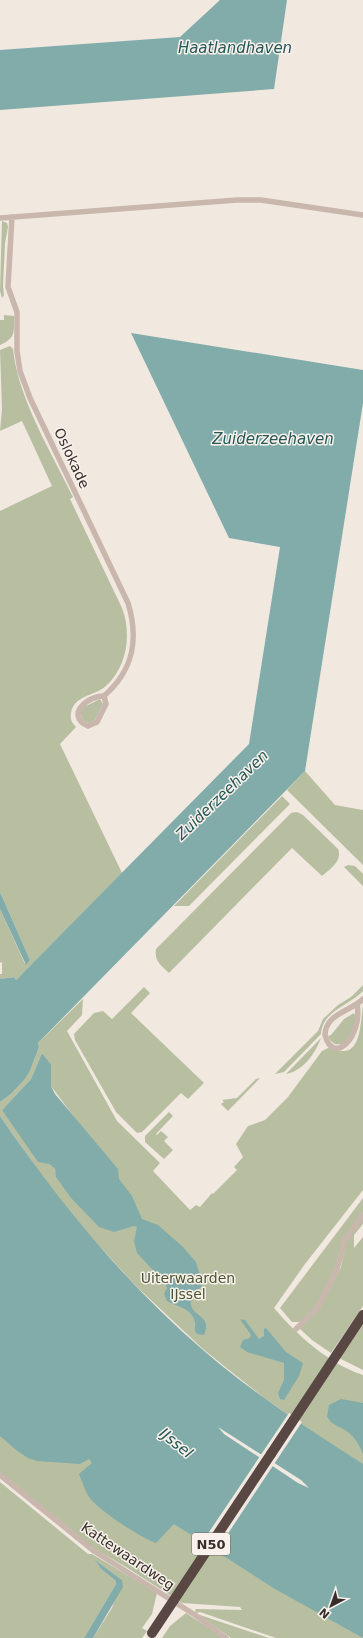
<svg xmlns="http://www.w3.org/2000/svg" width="363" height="1638" font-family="'DejaVu Sans',sans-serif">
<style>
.green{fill:#b8bfa1;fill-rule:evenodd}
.water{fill:#81acaa;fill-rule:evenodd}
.pier{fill:#f1e8e0}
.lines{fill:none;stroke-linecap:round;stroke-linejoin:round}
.street{stroke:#c9b7ad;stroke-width:5.5}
.highway{stroke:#584743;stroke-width:10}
.highway-bridge{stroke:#584743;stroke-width:10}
.labels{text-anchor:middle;stroke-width:3;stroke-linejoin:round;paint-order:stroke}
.shield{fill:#f9f2ec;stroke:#716965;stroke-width:1}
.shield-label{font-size:13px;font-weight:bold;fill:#372e2b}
.street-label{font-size:14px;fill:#372e2b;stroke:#f9f2ec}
.park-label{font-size:14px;fill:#4a5430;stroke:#f9f2ec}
.water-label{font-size:15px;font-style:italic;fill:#235655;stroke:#f9f2ec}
</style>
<rect width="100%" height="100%" fill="#f1e8e0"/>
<!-- green -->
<path class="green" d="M2 221 7 223 8 227 5 243 3 286 4 295 2 298 0 291Z
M4 315 14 316C14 332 16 338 0 345V320H4Z
M10 346 13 349C18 398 51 452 73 497L70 499 122 608C132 634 127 667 106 686 95 696 74 695 71 713 70 720 72 723 76 727L60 744 122 873 16 980 14 977 0 979V974H2V962L0 963V909L25 964 30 960 0 892V511L52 486 22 421 0 431 2 409 0 350Z
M100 699 103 704 95 720 89 723 83 721 80 713 84 707Z
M305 771 335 805 363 810V865L287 790Z
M282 796 290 804 189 906H174Z
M297 812 303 815 338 849C343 861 330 869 322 876L292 848 169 973C161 965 154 961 156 949L291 813Z
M348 865 355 866 363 874V886L344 867Z
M363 985V991C350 1005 322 1011 321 1034L284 1072 275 1074 318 1031 323 1019 338 1005 351 997Z
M144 987 150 993 131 1013 204 1083 188 1099 181 1093 142 1132 137 1133 116 1112 75 1040 74 1034 94 1013 103 1011 112 1019Z
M83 999 82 1015 67 1031 117 1121 160 1163 153 1171 190 1210 196 1205 200 1207 212 1193 213 1194 237 1170 234 1167 243 1157 236 1144 248 1126 265 1120 288 1097 322 1051 330 1047C362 1064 360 1023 363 1005V1190L305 1264 274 1308C297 1335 329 1364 363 1375V1479L311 1431 263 1397 204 1350 137 1287 90 1236 42 1176 0 1116V1102L11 1094 25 1079 30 1071 39 1047 38 1043ZM42 1053 51 1064V1086L74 1117 56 1173 55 1169 49 1164 2 1110 31 1079Z
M354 1013 357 1018 349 1042C339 1045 333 1047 328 1036L331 1035 344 1019Z
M321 1038C315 1054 303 1071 286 1074Z
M260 1078 228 1111 221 1104 224 1102 222 1100 237 1098 256 1079Z
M169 1112 173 1116 156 1134 157 1135 161 1131 168 1137 164 1141 173 1150 164 1159 145 1142V1136Z
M363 1198V1212L343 1239 335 1269 319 1302 305 1318 299 1322H292L280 1308Z
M363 1217V1224L354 1235V1248L363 1237V1306L331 1353 312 1340 299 1328 319 1309 341 1267 346 1243Z
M363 1322V1370L339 1358Z
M0 1369 363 1638H276L200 1612 196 1613 195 1610 196 1609 242 1610 240 1607 182 1603 126 1567 95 1549 0 1474Z
M0 1482 88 1554H92L157 1593 152 1614 142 1628 147 1631 142 1638H93L112 1608 122 1580 96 1561 101 1569 116 1581V1584L84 1638H0Z
M186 1613 224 1638H162L170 1626Z
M199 1615H200L269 1638H231Z"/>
<!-- water -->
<path class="water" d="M220 0H287L274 89 0 110V50L180 37Z
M131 333 363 370V403L305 771 38 1043 39 1047 30 1071 25 1079 11 1094 0 1102V979L14 977 16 980 249 744 280 547 229 538Z
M0 892 30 960 26 965 0 909Z
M42 1053 51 1064V1086L55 1094 118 1169 119 1179 132 1196 142 1219 158 1225 183 1247 196 1262 199 1272 206 1281C202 1287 191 1295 191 1302 190 1317 213 1314 204 1335L197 1334C193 1330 196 1327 195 1322 192 1308 177 1307 167 1301L164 1294 167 1288 164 1282 137 1253 134 1241 137 1227 134 1226 114 1232 99 1227 71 1198 56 1177 55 1169 49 1164 38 1162 2 1110 31 1079Z
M0 1116C59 1202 125 1283 203 1350 253 1393 308 1429 363 1464V1638L275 1589 174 1524 156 1543C141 1538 98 1510 89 1497 85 1491 82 1481 79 1474L92 1463 89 1459 80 1464 37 1461 28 1458 16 1450 0 1436ZM218 1427 301 1480 309 1488 298 1483 224 1434Z
M240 1319 245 1320 259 1339 264 1336V1329L266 1328 286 1352 303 1363 299 1376 284 1400 280 1399 278 1393 284 1380V1363L247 1352 240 1347 243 1340 250 1338 251 1335Z
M341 1399 363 1403V1454C359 1444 354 1436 345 1430 338 1426 330 1424 327 1416L329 1405Z
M95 1560 122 1580 123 1587 93 1638H84L116 1584V1581L101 1569Z"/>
<!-- pier -->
<path class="pier" d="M289 1413 302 1422 215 1553 201 1544Z"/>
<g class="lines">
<!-- street -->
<path class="street" d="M12 217 8 287 17 312V351L20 371 30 398 128 603C139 639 134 670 104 696 89 695 64 715 88 726L97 722 106 704 104 696
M0 218 237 200H261L363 215
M357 1004C363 1037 333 1066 325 1035 325 1014 351 1011 363 999
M296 1329 318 1307 337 1269 345 1240 363 1215
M0 1475 94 1551 195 1615 226 1638"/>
<!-- highway -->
<path class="highway" d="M271 1454 363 1315"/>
<!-- highway-bridge -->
<path class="highway-bridge" d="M152 1633 271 1454"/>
</g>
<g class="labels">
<!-- shield labels -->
<rect class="shield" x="192" y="1533" width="38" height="22" rx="3"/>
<g class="shield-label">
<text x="211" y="1549">N50</text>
</g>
<!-- street labels -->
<g class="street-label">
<text transform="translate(72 458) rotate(65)" y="5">Oslokade</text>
<text transform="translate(128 1556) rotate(34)" y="5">Kattewaardweg</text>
</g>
<!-- park labels -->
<g class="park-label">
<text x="188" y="1283">Uiterwaarden<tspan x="188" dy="16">IJssel</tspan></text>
</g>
<!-- water labels -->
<g class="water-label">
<text x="235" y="53">Haatlandhaven</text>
<text x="273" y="444">Zuiderzeehaven</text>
<text transform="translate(222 795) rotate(-44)" y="5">Zuiderzeehaven</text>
<text transform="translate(176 1443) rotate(39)" y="5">IJssel</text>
</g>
</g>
<!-- north arrow -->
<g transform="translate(331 1606) rotate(221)" stroke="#f9f2ec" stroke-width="3" paint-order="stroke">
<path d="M0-3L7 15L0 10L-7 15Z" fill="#372e2b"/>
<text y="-6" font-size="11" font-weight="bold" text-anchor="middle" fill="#372e2b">N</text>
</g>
</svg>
